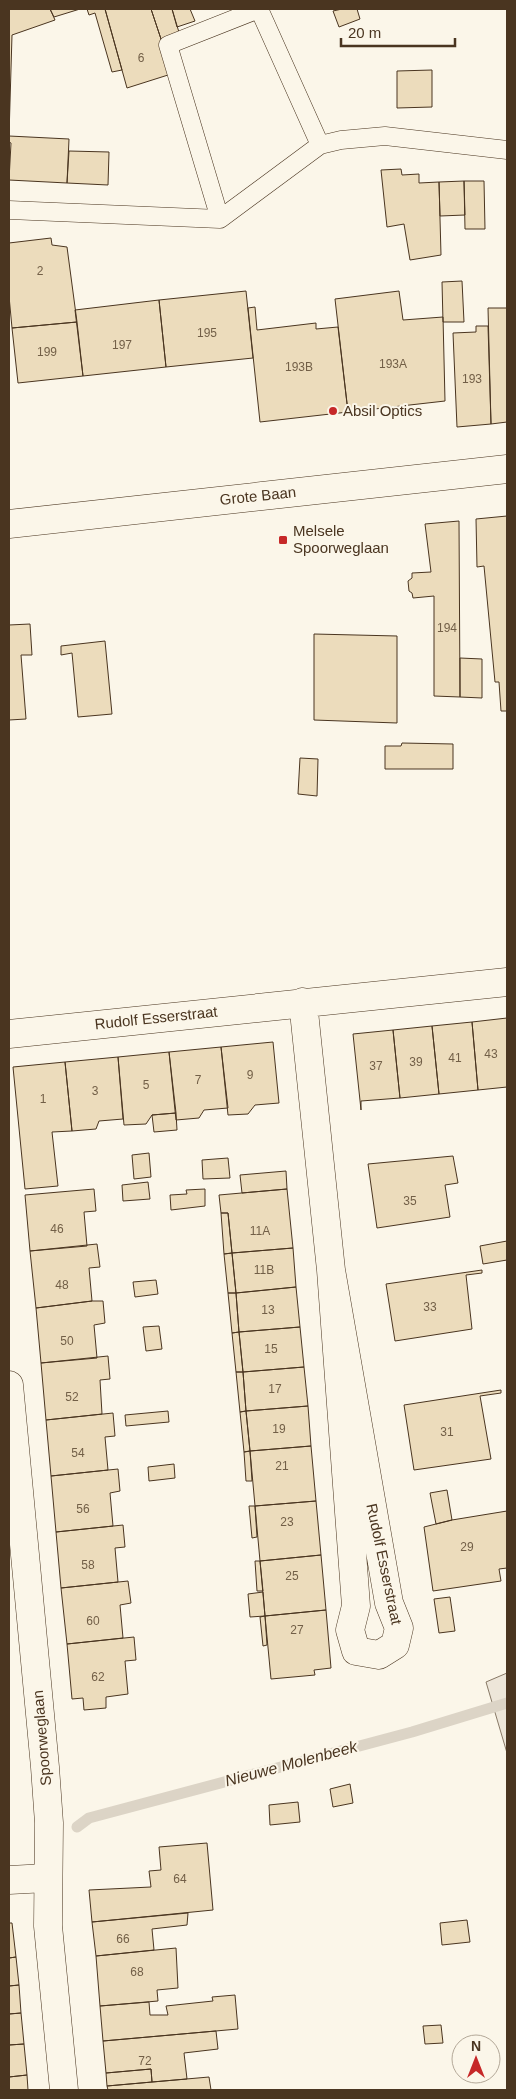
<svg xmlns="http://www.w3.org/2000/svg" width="516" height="2099" font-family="Arial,sans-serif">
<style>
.green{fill:#ede6d9;stroke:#887966}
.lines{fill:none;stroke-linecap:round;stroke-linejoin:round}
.stream{stroke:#dcd4c6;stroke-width:11}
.building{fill:#ecdcbc;stroke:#4a3520}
.lane-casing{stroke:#4a3520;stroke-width:19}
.street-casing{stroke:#4a3520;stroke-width:29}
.secondary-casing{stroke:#4a3520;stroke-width:29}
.primary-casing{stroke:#4a3520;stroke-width:29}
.lane{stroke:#fbf6e9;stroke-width:18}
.street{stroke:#fbf6e9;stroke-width:28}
.secondary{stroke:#fbf6e9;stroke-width:28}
.primary{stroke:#fbf6e9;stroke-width:28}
.poi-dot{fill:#c62828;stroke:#fbf6e9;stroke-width:2}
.labels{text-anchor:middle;stroke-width:4;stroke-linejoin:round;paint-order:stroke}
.number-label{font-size:12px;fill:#725f47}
.poi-label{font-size:15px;fill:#4a3520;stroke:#fbf6e9;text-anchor:start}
.street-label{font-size:15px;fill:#4a3520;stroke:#fbf6e9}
.water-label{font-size:16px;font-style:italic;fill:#4a3520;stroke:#fbf6e9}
</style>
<rect width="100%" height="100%" fill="#fbf6e9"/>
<!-- green -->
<path class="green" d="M507 1673V1753L486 1682Z"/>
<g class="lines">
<!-- stream -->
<path class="stream" d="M77 1827 89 1818 412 1732 507 1703"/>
</g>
<!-- building -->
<path class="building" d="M9 9H50L55 20 12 35 9 136 69 139 67 183 9 180 11 143 9 142Z
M50 9H80L54 17Z
M87 9H105L122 70 112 72 95 13 89 15Z
M105 9H151L163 45 168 75 127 88Z
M151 9H172L181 39 163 45Z
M172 9H190L195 21 177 27Z
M342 9H357L360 19 339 27 333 11Z
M432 70V107L397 108V71Z
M69 151 109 152 108 185 67 183Z
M401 169 402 175 419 174V183L439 182 441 255 410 260 404 224 387 227 381 170Z
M464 181H484L485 229H465Z
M464 181 465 215 440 216 439 182Z
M51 238 52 245 67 247 77 322 12 328 9 296V243Z
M462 281 464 322H443L442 282Z
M246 291 253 358 166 367 159 300Z
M399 291 403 320 443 317 445 401 348 412 335 299Z
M159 300 166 367 83 376 75 310Z
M255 307 257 330 316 323V329L338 327 348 412 260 422 248 308Z
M488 308H507V422L491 424Z
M77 322 83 376 18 383 12 328Z
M476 326H488L491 424 457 427 453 333 476 332Z
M507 516V711H501L499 682H495L484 566 477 567 476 519Z
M459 521 460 697 434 696V596L413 598 412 593 409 591 408 581 412 578V573L431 572 425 524Z
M30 624 32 655H21L26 719 9 720V625Z
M314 634 397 636V723L314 720Z
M105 641 112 714 78 717 72 653 61 655V646Z
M460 658 482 659V698L460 697Z
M402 743 453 744V769H385V746H401Z
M300 758 318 759 317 796 298 794Z
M507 1018V1087L478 1090 472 1022Z
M472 1022 478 1090 439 1094 432 1026Z
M432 1026 439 1094 400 1098 393 1030Z
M393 1030 400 1098 361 1101V1110L353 1034Z
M273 1042 279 1103 255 1105 248 1114 228 1115 221 1047Z
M221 1047 228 1108 204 1110 199 1118 176 1120 169 1052Z
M169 1052 176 1113 152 1115 146 1124 124 1125 118 1057Z
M118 1057 123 1119 99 1121 96 1129 72 1131 65 1062Z
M65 1062 72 1131 52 1132 58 1186 25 1189 13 1067Z
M176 1113 177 1130 154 1132 152 1115Z
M149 1153 151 1177 134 1179 132 1155Z
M453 1156 458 1183 445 1185 450 1217 377 1228 368 1164Z
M228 1158 230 1178 203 1179 202 1160Z
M286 1171 287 1189 242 1193 240 1175Z
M148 1182 150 1199 123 1201 122 1185Z
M94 1189 96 1211 84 1212 87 1246 30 1251 25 1195Z
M205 1189V1206L171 1210 170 1195 187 1194 186 1190Z
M287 1189 293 1248 232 1253 228 1213H221L219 1195Z
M221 1213H228L232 1253 224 1254Z
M507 1241V1260L483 1264 480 1246Z
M97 1244 100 1267 89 1268 92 1301 36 1308 30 1251Z
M293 1248 296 1287 236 1293 232 1253Z
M232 1253 236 1293H228L224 1254Z
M482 1270V1273L466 1275 472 1329 395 1341 386 1284Z
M156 1280 158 1294 135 1297 133 1282Z
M296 1287 300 1327 239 1332 236 1293Z
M228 1293H236L239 1332 232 1333Z
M92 1301H103L105 1323 94 1325 97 1358 41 1363 36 1308Z
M159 1326 162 1349 146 1351 143 1327Z
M300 1327 304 1367 243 1372 239 1332Z
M239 1332 243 1372H236L232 1333Z
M108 1356 110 1379 100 1380 102 1414 46 1420 41 1363Z
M304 1367 308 1406 246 1411 243 1372Z
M236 1372H243L246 1411 240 1412Z
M501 1390V1393L480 1396 491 1459 414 1470 404 1405Z
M308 1406 311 1446 250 1451 246 1411Z
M168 1411 169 1422 126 1426 125 1415Z
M246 1411 250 1451 244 1452 240 1412Z
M113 1413 115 1436 105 1437 108 1470 51 1476 46 1420Z
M311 1446 316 1501 255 1506 250 1451Z
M250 1451 252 1481H246L244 1452Z
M174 1464 175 1478 149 1481 148 1467Z
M118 1469 120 1491 110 1493 113 1526 56 1532 51 1476Z
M447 1490 452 1520 436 1524 430 1493Z
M316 1501 321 1555 260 1561 255 1506Z
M249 1506H255L257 1537 252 1538Z
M507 1511V1568L499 1569 501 1581 433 1591 424 1527 452 1520Z
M123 1525 125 1547 115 1548 118 1582 61 1588 56 1532Z
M321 1555 326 1610 265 1616 260 1561Z
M255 1561H260L263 1591H257Z
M128 1581 131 1603 120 1605 123 1638 67 1644 61 1588Z
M263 1592 265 1616 250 1617 248 1594Z
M450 1597 455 1631 439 1633 434 1599Z
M326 1610 331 1668 314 1670 315 1675 271 1679 265 1616Z
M265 1616 267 1645 263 1646 260 1617Z
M134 1637 136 1660 125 1661 128 1694 106 1697V1708L84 1710 83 1698 72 1699 67 1644Z
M350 1784 353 1803 333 1807 330 1789Z
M298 1802 300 1822 270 1825 269 1805Z
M207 1843 213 1910 92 1922 89 1890 151 1887 149 1871 161 1870 159 1847Z
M188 1913 187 1925 152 1929 154 1950 96 1956 92 1922Z
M467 1920 470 1942 442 1945 440 1923Z
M9 1923H12L16 1957 9 1958Z
M176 1948 178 1988 157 1990 158 2001 100 2006 96 1956Z
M16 1957 19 1985 9 1986V1958Z
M19 1985 21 2013 9 2014V1986Z
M235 1995 238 2029 103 2041 100 2006 149 2002 150 2015H168L166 2006 213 2001 212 1997Z
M21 2013 24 2044 9 2045V2014Z
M441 2025 443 2043 425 2044 423 2026Z
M216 2031 218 2049 184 2053 187 2079 152 2082 151 2069 106 2073 103 2041Z
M24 2044 27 2075 9 2077V2045Z
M151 2069 152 2082 107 2086 106 2073Z
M27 2075 28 2090H9V2077Z
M209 2077 211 2090H108L107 2086Z"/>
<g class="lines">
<!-- lane casing -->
<g class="lane-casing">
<path id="lane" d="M9 210 220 219 320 145 341 140 385 136 507 150
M220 219 168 45 259 9 320 145"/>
</g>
<!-- street casing -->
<g class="street-casing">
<path id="street" d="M303 1002 331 1270 356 1606 350 1630 356 1651 379 1655 395 1645 399 1628 389 1603 331 1270
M9 1034 507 982
M9 1880 47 1878"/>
</g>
<!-- secondary casing -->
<g class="secondary-casing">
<path id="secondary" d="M9 1385 45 1767 49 1823 48 1926 64 2090"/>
</g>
<!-- primary casing -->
<g class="primary-casing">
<path id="primary" d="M9 524 507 469"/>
</g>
<!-- lane -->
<use href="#lane" class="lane"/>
<!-- street -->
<use href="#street" class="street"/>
<!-- secondary -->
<use href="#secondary" class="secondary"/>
<!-- primary -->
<use href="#primary" class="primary"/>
</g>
<!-- markers -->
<g class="poi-dot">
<circle cx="333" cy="411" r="5"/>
<rect x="278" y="535" width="10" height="10" rx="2.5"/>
</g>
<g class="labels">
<!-- number labels -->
<g class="number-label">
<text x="141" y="62">6</text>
<text x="40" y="275">2</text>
<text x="207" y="337">195</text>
<text x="122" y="349">197</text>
<text x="47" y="356">199</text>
<text x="393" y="368">193A</text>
<text x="299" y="371">193B</text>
<text x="472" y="383">193</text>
<text x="447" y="632">194</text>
<text x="491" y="1058">43</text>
<text x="455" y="1062">41</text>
<text x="416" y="1066">39</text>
<text x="376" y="1070">37</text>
<text x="250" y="1079">9</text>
<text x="198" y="1084">7</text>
<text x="146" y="1089">5</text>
<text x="95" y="1095">3</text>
<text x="43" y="1103">1</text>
<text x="410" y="1205">35</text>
<text x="57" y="1233">46</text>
<text x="260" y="1235">11A</text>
<text x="264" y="1274">11B</text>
<text x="62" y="1289">48</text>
<text x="430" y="1311">33</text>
<text x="268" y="1314">13</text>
<text x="67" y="1345">50</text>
<text x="271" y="1353">15</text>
<text x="275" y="1393">17</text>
<text x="72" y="1401">52</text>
<text x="279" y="1433">19</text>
<text x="447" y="1436">31</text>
<text x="78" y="1457">54</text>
<text x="282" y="1470">21</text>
<text x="83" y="1513">56</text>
<text x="287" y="1526">23</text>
<text x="467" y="1551">29</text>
<text x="88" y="1569">58</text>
<text x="292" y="1580">25</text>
<text x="93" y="1625">60</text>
<text x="297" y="1634">27</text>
<text x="98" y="1681">62</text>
<text x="180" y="1883">64</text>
<text x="123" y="1943">66</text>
<text x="137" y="1976">68</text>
<text x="145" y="2065">72</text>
</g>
<!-- poi labels -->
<g class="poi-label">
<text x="343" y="416">Absil Optics</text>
<text x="293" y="536">Melsele<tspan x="293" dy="17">Spoorweglaan</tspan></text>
</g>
<!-- street labels -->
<g class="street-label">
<text transform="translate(258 496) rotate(-6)" y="5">Grote Baan</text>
<text transform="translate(156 1018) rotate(-6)" y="5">Rudolf Esserstraat</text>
<text transform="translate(384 1564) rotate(78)" y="5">Rudolf Esserstraat</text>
<text transform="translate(42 1738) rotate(-95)" y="5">Spoorweglaan</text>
</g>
<!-- water labels -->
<g class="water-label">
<text transform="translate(291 1763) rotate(-15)" y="6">Nieuwe Molenbeek</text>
</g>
</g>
<!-- border -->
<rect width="516" height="2099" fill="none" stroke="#4a3520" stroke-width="20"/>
<!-- north arrow -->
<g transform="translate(476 2059)"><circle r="24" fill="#fbf6e9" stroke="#b4a999"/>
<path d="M0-4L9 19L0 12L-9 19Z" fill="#c62828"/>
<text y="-8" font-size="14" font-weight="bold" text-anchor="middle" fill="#4a3520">N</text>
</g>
<!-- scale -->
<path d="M341 38v8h114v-8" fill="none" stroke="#4a3520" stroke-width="2.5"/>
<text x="348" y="38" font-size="15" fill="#4a3520" stroke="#fbf6e9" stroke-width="4" paint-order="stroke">20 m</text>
</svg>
